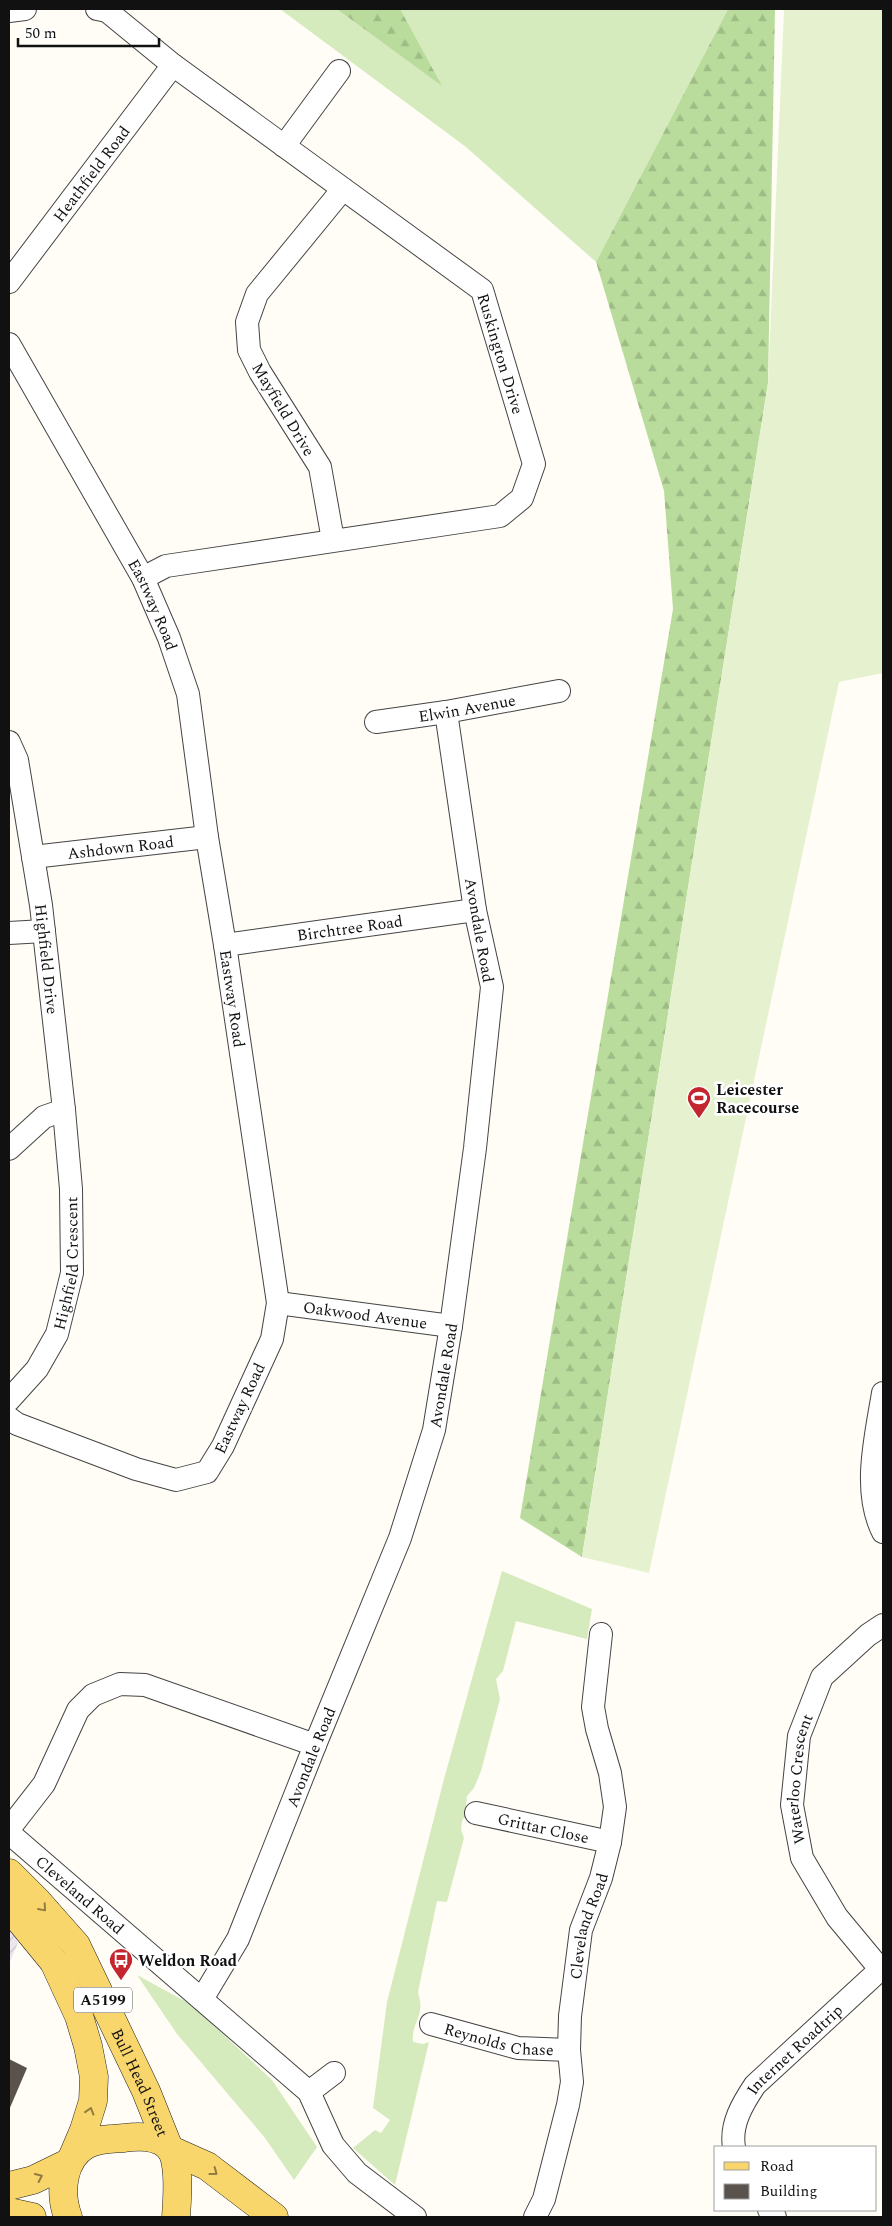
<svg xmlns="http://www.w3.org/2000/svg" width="892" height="2226" font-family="Spectral,serif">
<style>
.industrial{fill:url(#industrial-furrows)}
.grass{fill:#d5ebbd}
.forest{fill:url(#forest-firs)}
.pitch{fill:#e6f2cf}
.building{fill:#5a524d}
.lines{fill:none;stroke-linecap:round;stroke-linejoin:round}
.minor-casing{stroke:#444;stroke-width:24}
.major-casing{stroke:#222;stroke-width:29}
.minor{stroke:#fff;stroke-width:22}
.major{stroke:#f9d66b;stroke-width:28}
.oneway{stroke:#917d42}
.labels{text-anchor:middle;stroke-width:5;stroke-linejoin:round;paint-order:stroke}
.shield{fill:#fff;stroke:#585858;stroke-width:1}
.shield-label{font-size:15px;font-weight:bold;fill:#111}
.street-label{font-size:16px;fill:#111;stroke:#fff}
.poi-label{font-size:16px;font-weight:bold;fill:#111;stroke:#fff;text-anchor:start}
</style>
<defs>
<pattern id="industrial-furrows" width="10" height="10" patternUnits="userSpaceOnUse" patternTransform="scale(1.25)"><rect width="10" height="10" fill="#eee6ef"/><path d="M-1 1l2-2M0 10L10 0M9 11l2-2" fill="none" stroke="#cbc4cc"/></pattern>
<pattern id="forest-firs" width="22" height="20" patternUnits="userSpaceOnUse" patternTransform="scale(1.25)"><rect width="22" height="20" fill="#b9dc9c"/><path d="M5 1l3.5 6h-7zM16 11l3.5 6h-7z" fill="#9ebc85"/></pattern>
</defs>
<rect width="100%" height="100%" fill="#fffdf5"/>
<!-- industrial -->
<path class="industrial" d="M9 1922 18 1943 9 1964Z"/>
<!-- grass -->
<path class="grass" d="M280 9H728L596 262 466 147Z
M502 1571 592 1609 587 1639 516 1621 503 1671 496 1679 500 1699 481 1771 474 1788 467 1796 465 1816 462 1821 461 1830 464 1838 447 1902 437 1901 418 1992C426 2018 411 2021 413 2042L423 2044 429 2042 395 2185 353 2148 375 2130 381 2133 390 2120 373 2108 387 2002 444 1779Z
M137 1975 192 2005 272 2080 317 2147 294 2180 265 2138 177 2034Z"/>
<!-- forest -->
<path class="forest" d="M337 9H400L442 86Z
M728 9H775L768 383 582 1557 520 1518 673 609 664 491 596 262Z"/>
<!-- pitch -->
<path class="pitch" d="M784 9H883V673L839 682 649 1573 582 1557 768 383Z"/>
<!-- building -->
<path class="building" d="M9 2059 27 2068 9 2110Z"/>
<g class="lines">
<!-- minor casing -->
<g class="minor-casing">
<g id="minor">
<path id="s1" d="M97 9 107 11 173 65 482 290 534 464 522 498 500 516 166 566 143 578"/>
<path d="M9 11 25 9"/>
<path d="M284 146 339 71"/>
<path id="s2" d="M9 282 173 65"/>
<path id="s3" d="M9 344 143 578 169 638 188 694 207 837 225 945 278 1303 272 1339 223 1446 207 1472 176 1480 136 1469 17 1424 9 1418"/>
<path d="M333 540 320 467 260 372 249 350 247 322 257 294 343 189"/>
<path id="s4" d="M376 722 446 712 559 691"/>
<path id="s5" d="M9 742 17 760 41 905 64 1110 44 1117 9 1149"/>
<path id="s6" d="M33 857 207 837"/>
<path d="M9 933 44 931"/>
<path id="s7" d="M225 945 475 910"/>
<path id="s8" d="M278 1303 451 1326"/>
<path d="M883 1393C876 1436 862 1491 883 1532"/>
<path id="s9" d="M9 1400 37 1369 57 1334 72 1273 71 1189 64 1110"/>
<path id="s10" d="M476 1813 610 1842"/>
<path d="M9 1829 44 1784 78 1710 93 1695 120 1684 145 1685 315 1745"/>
<path id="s11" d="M9 1833 309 2092 333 2145 357 2173 415 2217"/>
<path id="s12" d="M881 1970 837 1917 802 1858 792 1805 799 1736 822 1677 868 1635 883 1625"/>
<path id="s13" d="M202 1999 238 1939 315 1745 400 1538 434 1430 451 1326 475 1148 492 987 475 910 446 712"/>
<path id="s14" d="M431 2024 518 2048 569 2050"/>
<path d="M309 2092 334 2073"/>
<path id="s15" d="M734 2147C730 2124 743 2103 755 2085L883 1967"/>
<path d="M769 2210 775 2217"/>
<path id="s16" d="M535 2217 544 2199 568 2105 572 2082 569 2050 570 2016 581 1930 601 1878 610 1842 615 1807 610 1773 597 1729 593 1707 601 1634"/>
</g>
</g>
<!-- major casing -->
<g class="major-casing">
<g id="major">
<path id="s17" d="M9 1873 38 1902 76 1945 146 2091 168 2146"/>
<path d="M9 1907 54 1962 79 2016 88 2046 94 2077 93 2101 84 2130 73 2156"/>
<path d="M171 2150 207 2166 274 2217"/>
<path d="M9 2186 33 2180 68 2163"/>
<path d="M9 2212 32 2217"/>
<path d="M68 2217C59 2193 62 2159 86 2145 97 2139 111 2139 124 2138 138 2136 157 2136 168 2146 181 2156 177 2202 176 2217"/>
</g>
</g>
<!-- minor -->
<use href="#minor" class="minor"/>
<!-- major -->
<use href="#major" class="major"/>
</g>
<!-- one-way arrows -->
<defs><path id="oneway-chevron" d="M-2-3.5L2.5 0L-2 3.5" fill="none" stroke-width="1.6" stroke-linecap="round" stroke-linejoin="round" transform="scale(1.25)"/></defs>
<g class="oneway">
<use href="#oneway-chevron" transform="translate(43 1908) rotate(49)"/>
<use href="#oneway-chevron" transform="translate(90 2111) rotate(-73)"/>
<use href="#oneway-chevron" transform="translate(214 2172) rotate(37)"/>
<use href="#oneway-chevron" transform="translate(39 2177) rotate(-25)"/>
</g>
<!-- icons -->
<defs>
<g id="stadium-pin" transform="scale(1.25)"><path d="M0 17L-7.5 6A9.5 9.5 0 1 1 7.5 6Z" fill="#c4262e" stroke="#fff"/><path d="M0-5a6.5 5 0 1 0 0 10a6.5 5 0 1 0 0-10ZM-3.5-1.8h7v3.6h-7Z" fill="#fff"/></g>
<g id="bus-pin" transform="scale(1.25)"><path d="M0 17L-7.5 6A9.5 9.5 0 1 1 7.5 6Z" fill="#c4262e" stroke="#fff"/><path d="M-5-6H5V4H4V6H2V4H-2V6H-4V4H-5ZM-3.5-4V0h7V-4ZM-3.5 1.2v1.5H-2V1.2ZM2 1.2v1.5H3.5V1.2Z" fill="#fff"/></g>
</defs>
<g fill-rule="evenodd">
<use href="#stadium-pin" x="699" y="1098"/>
<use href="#bus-pin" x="121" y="1960"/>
</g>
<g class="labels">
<!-- shield labels -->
<rect class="shield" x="74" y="1987.5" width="58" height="25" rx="4"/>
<g class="shield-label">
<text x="103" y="2005">A5199</text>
</g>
<!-- street labels -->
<g class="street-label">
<text dy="6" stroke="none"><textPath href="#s2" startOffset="136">Heathfield Road</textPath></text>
<text dy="6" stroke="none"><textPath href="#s1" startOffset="544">Ruskington Drive</textPath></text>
<text transform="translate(284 409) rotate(59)" y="6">Mayfield Drive</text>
<text dy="6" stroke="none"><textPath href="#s3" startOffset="298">Eastway Road</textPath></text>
<text dy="6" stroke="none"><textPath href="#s4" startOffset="92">Elwin Avenue</textPath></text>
<text dy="6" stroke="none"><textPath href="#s6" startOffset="88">Ashdown Road</textPath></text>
<text dy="6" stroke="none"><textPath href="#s7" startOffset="126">Birchtree Road</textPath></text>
<text transform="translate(480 930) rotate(80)" y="6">Avondale Road</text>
<text dy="6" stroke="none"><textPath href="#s5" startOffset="221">Highfield Drive</textPath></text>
<text dy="6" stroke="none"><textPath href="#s3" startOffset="702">Eastway Road</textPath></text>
<text dy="6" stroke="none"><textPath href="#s9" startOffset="154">Highfield Crescent</textPath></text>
<text dy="6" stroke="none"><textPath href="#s8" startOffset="88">Oakwood Avenue</textPath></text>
<text dy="6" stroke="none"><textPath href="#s13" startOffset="671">Avondale Road</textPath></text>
<text transform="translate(239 1408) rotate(-65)" y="6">Eastway Road</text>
<text dy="6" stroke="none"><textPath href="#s13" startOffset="266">Avondale Road</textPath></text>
<text dy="6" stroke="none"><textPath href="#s12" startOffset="218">Waterloo Crescent</textPath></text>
<text dy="6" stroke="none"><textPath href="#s10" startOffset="69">Grittar Close</textPath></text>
<text dy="6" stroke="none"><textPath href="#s11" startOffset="94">Cleveland Road</textPath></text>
<text dy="6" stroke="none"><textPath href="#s16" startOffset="299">Cleveland Road</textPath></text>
<text dy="6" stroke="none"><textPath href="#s14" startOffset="70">Reynolds Chase</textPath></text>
<text dy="6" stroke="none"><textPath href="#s15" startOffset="120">Internet Roadtrip</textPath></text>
<text dy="6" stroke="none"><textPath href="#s17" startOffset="250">Bull Head Street</textPath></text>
</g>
<!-- poi labels -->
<g class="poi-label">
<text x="716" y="1095">Leicester<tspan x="716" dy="18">Racecourse</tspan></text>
<text x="138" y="1966">Weldon Road</text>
</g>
</g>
<!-- border -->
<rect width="892" height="2226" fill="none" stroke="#111111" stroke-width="20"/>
<!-- legend -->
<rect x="714" y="2146" width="162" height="65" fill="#ffffff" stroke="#a0a0a0"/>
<rect x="724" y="2162" width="25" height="8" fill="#f9d66b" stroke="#a0a0a0"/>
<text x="760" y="2171" font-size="15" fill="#111111">Road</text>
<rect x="724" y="2184" width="25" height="15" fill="#5a524d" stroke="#a0a0a0"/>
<text x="760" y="2196" font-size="15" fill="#111111">Building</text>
<!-- scale -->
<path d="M18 38v8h141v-8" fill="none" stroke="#111111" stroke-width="2.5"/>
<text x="25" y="38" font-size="15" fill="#111111" stroke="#ffffff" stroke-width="4" paint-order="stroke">50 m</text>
</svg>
